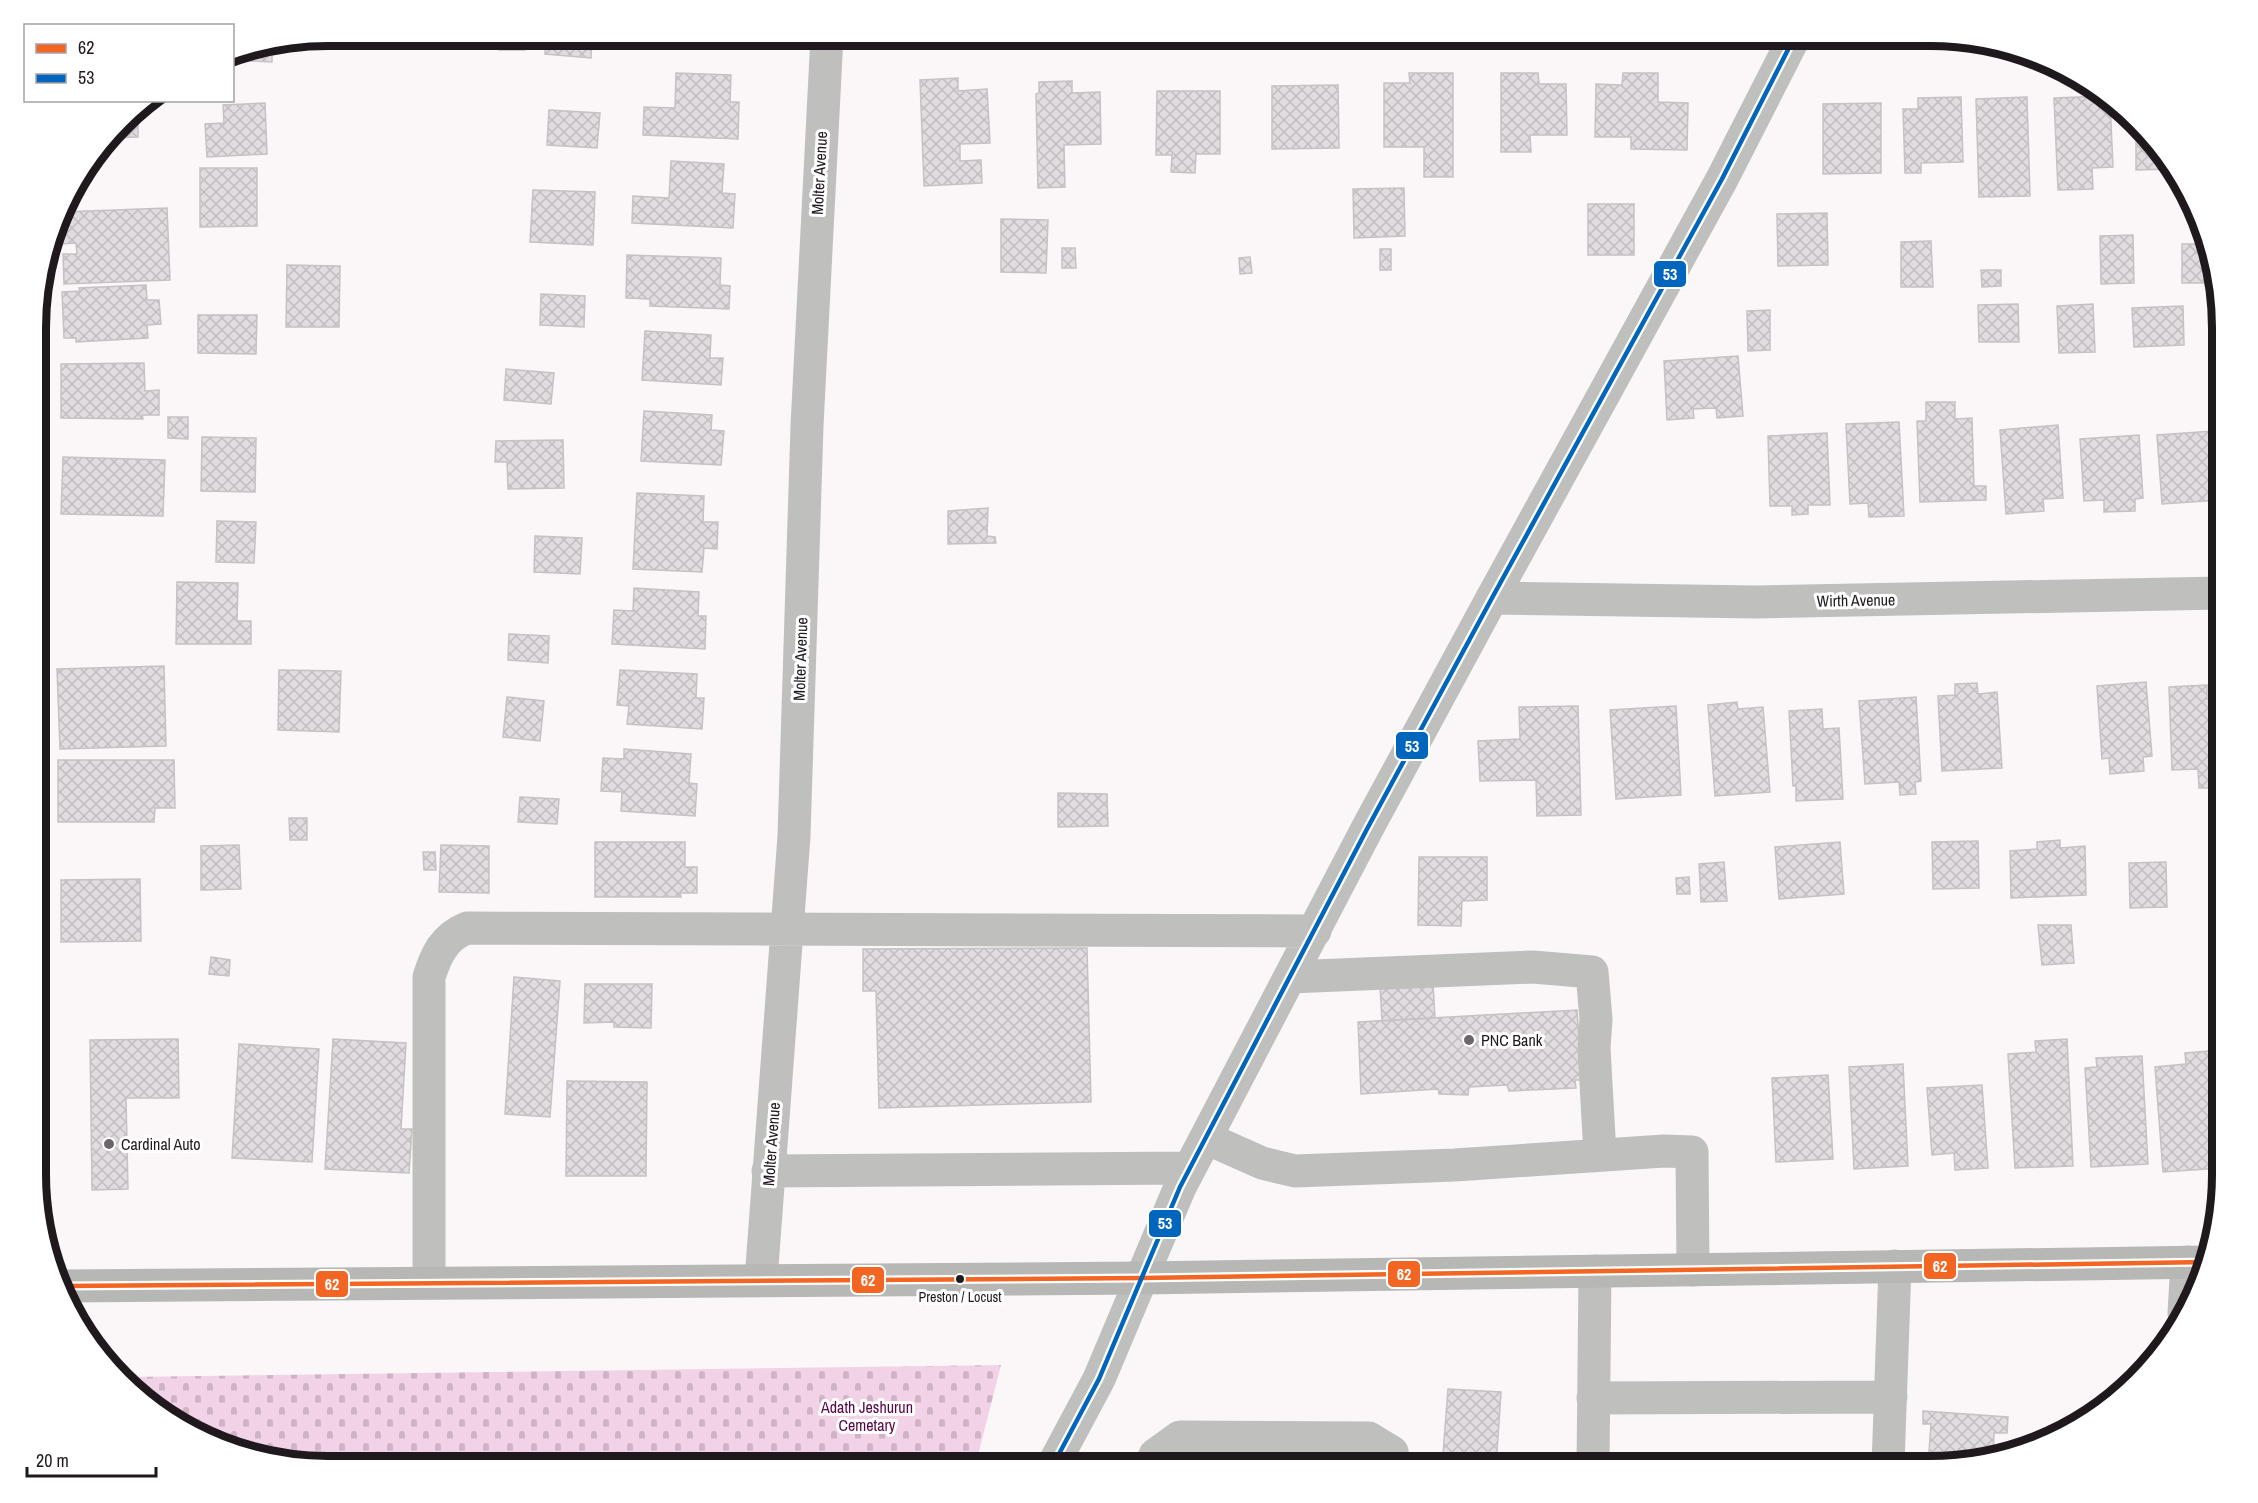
<svg xmlns="http://www.w3.org/2000/svg" width="2258" height="1503" font-family="'Archivo Narrow',sans-serif">
<style>
.cemetery{fill:url(#cemetery-stones)}
.building{fill:url(#building-cross-hatch);stroke:#c6c1c4;stroke-width:1.5}
.lines{fill:none;stroke-linecap:round;stroke-linejoin:round}
.minor{stroke:#bfc0be;stroke-width:33}
.major{stroke:#b7b7b6;stroke-width:33}
.bus-1-casing{stroke:#fff;stroke-width:9}
.bus-2-casing{stroke:#fff;stroke-width:9}
.bus-1{stroke:#f26522;stroke-width:4.5}
.bus-2{stroke:#0065bd;stroke-width:4.5}
.poi-dot{fill:#6c666a;stroke:#fff;stroke-width:2}
.bus-dot{fill:#1f181d;stroke:#fff;stroke-width:2}
.labels{text-anchor:middle;stroke-width:6;stroke-linejoin:round;paint-order:stroke}
.bus-label{font-size:14px;fill:#1f181d;stroke:#fff}
.street-label{font-size:16px;fill:#1f181d;stroke:#fff}
.poi-label{font-size:16px;fill:#1f181d;stroke:#fff;text-anchor:start}
.park-label{font-size:16px;fill:#580545;stroke:#fff}
.rim{fill:none;stroke:#1f181d;stroke-width:8}
.line-badge{stroke:#fff;stroke-width:2}
.badge-label{font-size:16px;text-anchor:middle;font-weight:bold;fill:#fff}
</style>
<defs>
<pattern id="cemetery-stones" width="16" height="16" patternUnits="userSpaceOnUse" patternTransform="scale(1.5)"><rect width="16" height="16" fill="#f2d2e6"/><path d="M2 7V4a2 2 0 0 1 4 0v3zM10 15v-3a2 2 0 0 1 4 0v3z" fill="#cfb4c5"/></pattern>
<pattern id="building-cross-hatch" width="8" height="8" patternUnits="userSpaceOnUse" patternTransform="scale(1.5)"><rect width="8" height="8" fill="#e1dcdf"/><path d="M0 0l8 8M0 8l8-8" fill="none" stroke="#c1bcbf"/></pattern>
</defs>
<rect width="100%" height="100%" fill="#fbf7f9"/>
<!-- cemetery -->
<path class="cemetery" d="M1001 1365 975 1467H328L235 1452 166 1418 128 1377Z"/>
<!-- building -->
<path class="building" d="M499 36H526L525 50H499Z
M546 36H592L591 58 545 54Z
M666 36H730L729 47 666 44Z
M272 47V62L233 60V55Z
M676 73 731 75 730 102H739L738 139 643 135 644 107 675 108Z
M1409 73H1453V177H1424V147H1384V83H1410Z
M1501 73H1538L1539 84H1566L1567 135H1530L1531 152H1501Z
M1623 73H1658V102L1688 103 1687 150 1631 149V137H1595L1596 84 1622 85Z
M958 78V91L987 89 990 143 960 144V161L981 160 982 183 924 186 920 80Z
M1072 81V93L1100 92 1101 144 1064 145 1065 187 1038 188 1036 94 1039 93V82Z
M1338 85 1339 148 1272 149V86Z
M1157 91H1220V154H1196L1195 173 1171 172 1172 155H1156Z
M2105 96 2110 101 2113 167 2092 168 2093 189 2058 190 2054 98Z
M1961 97 1963 162 1921 163V173H1905L1903 109H1918V98Z
M2027 97 2030 196 1979 197 1976 99Z
M265 103 267 154 207 157 205 124 224 123 223 105Z
M1881 103V173L1823 174V104Z
M138 107V137L113 138 135 109Z
M549 110 600 113 597 148 547 145Z
M2136 124 2149 135 2173 169 2136 170Z
M671 161 724 164 722 193 735 194 733 228 632 223 633 196 669 198Z
M200 168H257V226L200 227Z
M1404 188 1405 236 1354 238 1353 189Z
M533 190 595 192 593 245 530 242Z
M1588 204H1634V255H1588Z
M167 208 170 280 64 284 63 254H77L76 243 61 244 60 219 62 212Z
M1827 213 1828 265 1778 266 1777 214Z
M1001 219 1048 220 1046 273 1001 272Z
M2133 235 2134 283 2101 284 2100 236Z
M1931 241 1933 287H1901V242Z
M2182 244H2208L2210 283H2182Z
M1062 248H1075L1076 268H1062Z
M1380 249H1391V270H1380Z
M627 255 721 258 720 285 730 286 729 309 650 306V299L626 298Z
M1250 257 1252 273 1240 274 1239 258Z
M287 265 340 266 339 327H286Z
M1981 270H2001V286L1982 287Z
M146 285 147 300H159L161 324 147 325 148 338 76 342V338H64L62 292 80 291 79 288Z
M541 294 585 296 584 327 540 325Z
M2219 300 2221 310V348H2219Z
M2018 304 2019 342H1979L1978 305Z
M2093 304 2095 352 2059 353 2057 306Z
M2183 306 2184 345 2134 347 2132 308Z
M1770 310V350L1748 351 1747 311Z
M198 315H257L256 354 198 353Z
M645 331 711 335 710 358H723L721 385 642 380Z
M1738 356 1743 416 1717 418 1716 408 1693 409 1694 418 1667 420 1664 361Z
M144 363 145 391 159 390V415H142L143 419 61 418V364Z
M506 369 554 373 551 404 504 400Z
M1926 402H1955V419L1972 418 1974 486H1986V500L1920 502 1917 421H1926Z
M644 411 712 415 711 430 724 431 721 465 641 461Z
M168 417H188V439L168 438Z
M1899 422 1904 516 1869 517 1868 503 1850 504 1846 424Z
M2058 425 2063 498 2043 499 2044 511 2006 514 2000 430Z
M2213 431 2214 450H2217L2220 500 2162 504 2157 435Z
M1827 433 1830 505H1808V514L1792 515V506H1770L1768 436Z
M2139 435 2143 498 2135 499V511L2104 512V500L2084 501 2080 439Z
M202 437 256 438 255 492 201 491Z
M563 440 564 488 508 489 507 462H495L496 441Z
M63 457 165 460 163 516 61 514Z
M637 493 704 496 703 522H718L717 549 704 548 702 572 633 569Z
M988 508 987 536 995 537 996 543 948 544V511Z
M217 521 256 522 254 563 216 562Z
M535 536 582 538 580 574 534 572Z
M177 582 238 583 237 621H251V644H176Z
M634 588 699 592 698 616H706L705 649 612 644 614 610 633 611Z
M509 634 549 636 548 663 508 660Z
M164 666 166 746 60 749 57 669Z
M279 670 341 671 339 732 278 730Z
M620 670 697 674 696 698H704L702 729 627 724 629 706 617 705Z
M2146 682 2152 756 2143 757 2144 771 2110 774 2109 758 2102 759 2097 686Z
M1977 683 1978 694 1997 692 2002 768 1942 771 1938 696 1955 695V684Z
M2207 685V699L2221 698V788H2199L2198 769 2172 770 2169 687Z
M507 697 544 701 540 741 503 737Z
M1916 697 1921 781 1915 782 1916 794 1900 795 1899 782 1865 784 1859 701Z
M1737 702 1738 709 1763 707 1770 792 1715 796 1708 705Z
M1578 706 1581 815 1537 816 1536 780 1480 781 1478 741 1520 739 1519 707Z
M1676 706 1681 795 1616 799 1610 710Z
M1822 709 1823 729 1839 728 1843 799 1796 801V786H1793L1789 711Z
M624 749 691 754 689 783 697 784 695 816 621 811 622 792 601 791 603 758 624 759Z
M58 760H174L175 808H155L154 822H58Z
M1058 793 1107 794 1108 826 1058 827Z
M520 797 559 799 557 824 518 822Z
M289 818H307V840H290Z
M2060 840V848L2085 846 2086 895 2011 898 2010 851 2037 849V842Z
M1978 841 1979 888 1933 889 1932 842Z
M595 842H685V867H697V893H680L681 897H595Z
M1840 842 1844 894 1779 899 1775 847Z
M239 845 241 889 201 890V846Z
M441 845 489 846V893L439 892Z
M423 852H435L436 870H424Z
M1419 857H1487V900L1462 901 1461 926 1418 925Z
M1724 862 1727 901 1701 902 1699 864Z
M2166 862 2167 907 2130 908 2129 863Z
M1689 877 1690 894H1677L1676 878Z
M140 879 141 941 61 942V880Z
M2038 925H2071L2074 963 2042 965Z
M1087 948 1091 1102 879 1108 876 991H863V949Z
M211 957 230 960 229 976 209 974Z
M1432 966 1435 1018 1382 1021 1379 968Z
M514 977 560 981 550 1117 505 1114Z
M585 984H652L651 1028 614 1027V1022L584 1023Z
M1577 1010 1582 1080H1575L1576 1088 1509 1091 1507 1085 1469 1087 1468 1095 1439 1094 1438 1089 1361 1094 1358 1022Z
M178 1039 179 1098H126L128 1189 92 1190 90 1040Z
M333 1039 406 1043 401 1129H412L409 1173 325 1169Z
M2067 1039 2073 1166 2015 1168 2008 1054 2036 1052 2035 1041Z
M239 1044 319 1049 312 1162 232 1158Z
M2209 1051 2221 1062V1168L2163 1172 2155 1067 2186 1064 2185 1053Z
M2142 1056 2148 1164 2091 1167 2085 1068 2097 1067 2096 1058Z
M1903 1064 1908 1166 1854 1169 1849 1067Z
M1828 1075 1833 1159 1776 1162 1772 1078Z
M567 1081 647 1082 646 1176H566Z
M1982 1085 1988 1168 1955 1170 1954 1153 1932 1155 1927 1088Z
M1448 1389 1501 1392 1496 1467H1442Z
M1923 1411 2008 1417 2007 1433H1994L1993 1459 1948 1466H1928L1931 1424H1923Z"/>
<g class="lines">
<!-- minor -->
<path class="minor" d="M1492 598 1756 602 2221 593
M1290 977 1533 967 1592 972 1596 1019 1594 1048 1600 1155
M1206 1138 1262 1163 1295 1171 1455 1165 1664 1151 1692 1152 1693 1270
M768 1171 1189 1168
M761 1280 794 836 807 426 827 36
M429 1282V977C436 955 444 937 467 928L1315 931
M2184 1313 2187 1262
M1593 1398 1891 1397
M1888 1466 1895 1266
M1052 1467 1099 1379 1180 1187 1367 829 1492 598 1722 179 1795 36
M1150 1467 1155 1455 1180 1437 1369 1438 1392 1452 1395 1467
M1593 1467 1595 1271"/>
<!-- major -->
<path class="major" d="M64 1286 1142 1278 2208 1262"/>
<!-- bus-1 casing -->
<g class="bus-1-casing">
<path id="bus-1" d="M64 1286 1142 1278 2208 1262"/>
</g>
<!-- bus-2 casing -->
<g class="bus-2-casing">
<path id="bus-2" d="M1052 1467 1099 1379 1180 1187 1367 829 1492 598 1722 179 1795 36"/>
</g>
<!-- bus-1 -->
<use href="#bus-1" class="bus-1"/>
<!-- bus-2 -->
<use href="#bus-2" class="bus-2"/>
</g>
<!-- markers -->
<g class="poi-dot">
<circle cx="1469" cy="1040" r="6"/>
<circle cx="109" cy="1144" r="6"/>
</g>
<circle class="bus-dot" cx="960" cy="1279" r="5"/>
<g class="labels">
<!-- bus labels -->
<g class="bus-label">
<text x="960" y="1302">Preston / Locust</text>
</g>
<!-- street labels -->
<g class="street-label">
<text transform="translate(819 173) rotate(-87)" y="6">Molter Avenue</text>
<text transform="translate(1856 600) rotate(-1)" y="6">Wirth Avenue</text>
<text transform="translate(800 659) rotate(-88)" y="6">Molter Avenue</text>
<text transform="translate(771 1144) rotate(-86)" y="6">Molter Avenue</text>
</g>
<!-- poi labels -->
<g class="poi-label">
<text x="1481" y="1046">PNC Bank</text>
<text x="121" y="1150">Cardinal Auto</text>
</g>
<!-- park labels -->
<g class="park-label">
<text x="867" y="1413">Adath Jeshurun<tspan x="867" dy="18">Cemetary</tspan></text>
</g>
</g>
<!-- crop -->
<path d="M0 0H2258V1503H0ZM328 46H1930A282 282 0 0 1 2212 328V1174A282 282 0 0 1 1930 1456H328A282 282 0 0 1 46 1174V328A282 282 0 0 1 328 46Z" fill="#fff" fill-rule="evenodd"/>
<path class="rim" d="M328 46H1930A282 282 0 0 1 2212 328V1174A282 282 0 0 1 1930 1456H328A282 282 0 0 1 46 1174V328A282 282 0 0 1 328 46Z"/>
<g class="line-badge">
<rect x="1653" y="260" width="34" height="28" rx="6" fill="#0065bd"/>
<rect x="1395" y="731" width="34" height="29" rx="6" fill="#0065bd"/>
<rect x="1148" y="1209" width="34" height="29" rx="6" fill="#0065bd"/>
<rect x="1923" y="1252" width="34" height="28" rx="6" fill="#f26522"/>
<rect x="1387" y="1260" width="34" height="28" rx="6" fill="#f26522"/>
<rect x="851" y="1266" width="34" height="28" rx="6" fill="#f26522"/>
<rect x="315" y="1270" width="34" height="28" rx="6" fill="#f26522"/>
</g>
<g class="badge-label">
<text x="1670" y="280">53</text>
<text x="1412" y="752">53</text>
<text x="1165" y="1229">53</text>
<text x="1940" y="1272">62</text>
<text x="1404" y="1280">62</text>
<text x="868" y="1286">62</text>
<text x="332" y="1290">62</text>
</g>
<!-- legend -->
<rect x="24" y="24" width="210" height="78" fill="#ffffff" stroke="#a5a3a5" stroke-width="1.5"/>
<rect x="36" y="44" width="30" height="9" fill="#f26522" stroke="#a5a3a5" stroke-width="1.5"/>
<text x="78" y="54" font-size="18" fill="#1f181d">62</text>
<rect x="36" y="74" width="30" height="9" fill="#0065bd" stroke="#a5a3a5" stroke-width="1.5"/>
<text x="78" y="84" font-size="18" fill="#1f181d">53</text>
<!-- scale -->
<path d="M27 1467v9h129v-9" fill="none" stroke="#1f181d" stroke-width="3"/>
<text x="36" y="1467" font-size="18" fill="#1f181d" stroke="#ffffff" stroke-width="4.5" paint-order="stroke">20 m</text>
</svg>
